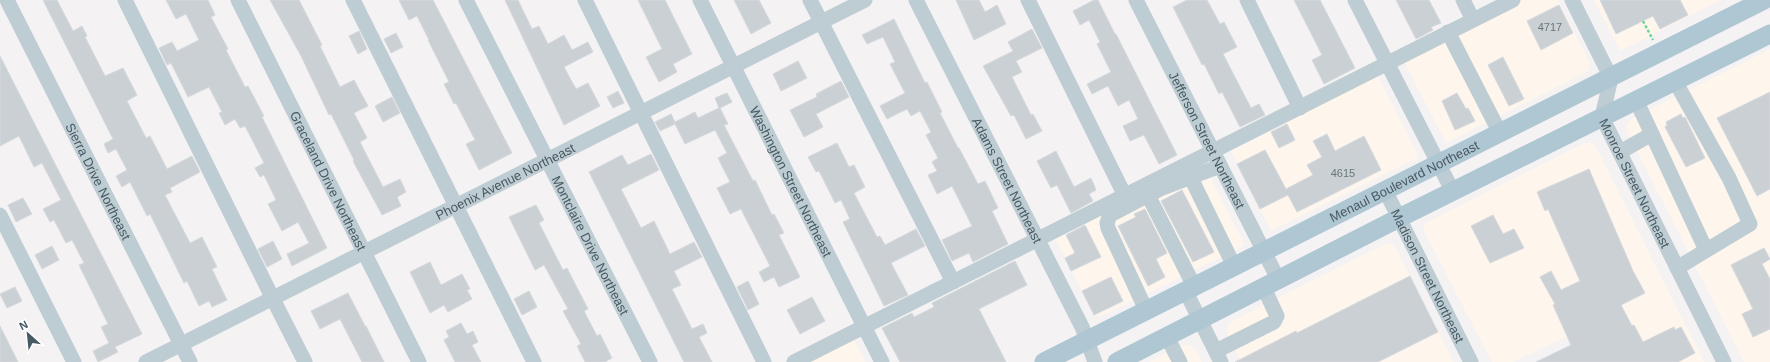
<svg xmlns="http://www.w3.org/2000/svg" width="1770" height="362" font-family="Arial,sans-serif">
<style>
.commercial{fill:#fef6ec}
.building{fill:#cbd0d4;stroke:#d5d9de}
.lines{fill:none;stroke-linecap:round;stroke-linejoin:round}
.path{stroke:#70d797;stroke-width:2.5;stroke-dasharray:3 2;stroke-linecap:butt}
.minor{stroke:#beccd3;stroke-width:15}
.major{stroke:#afc6d3;stroke-width:19}
.labels{text-anchor:middle;stroke-width:3.5;stroke-linejoin:round;paint-order:stroke}
.number-label{font-size:11px;fill:#68777e}
.street-label{font-size:13px;fill:#475962;stroke:#fff}
</style>
<rect width="100%" height="100%" fill="#f4f2f2"/>
<!-- commercial -->
<path class="commercial" d="M1520 0H1558L1590 63 1588 71 1446 143 1403 59Z
M1594 0H1721L1620 51Z
M1770 49V362H1744L1628 133 1627 124 1631 119Z
M1376 73 1418 155 1417 158 1271 231 1229 147Z
M1584 143H1593L1598 151 1704 362H1599L1582 329 1513 362H1492L1424 231V227L1426 223Z
M1202 161 1244 244 1243 246 1102 316H1095L1054 236Z
M1387 243 1393 245 1396 249 1454 362H1242L1228 335 1227 327 1230 322Z
M853 337 865 362H801Z
M1183 345H1190L1196 349 1202 362H1149Z"/>
<!-- building -->
<path class="building" d="M43 0H57L73 31 82 26 87 36 85 37 105 76 123 68 137 95 127 101 146 138 150 136 167 169 192 156 200 172 170 188 172 192 165 195 190 243 202 237 217 267 212 269 227 300 212 307 209 301 199 306 187 281 184 283 150 214 147 216 130 182 122 187 116 176 127 170 116 149 108 153 104 144 113 139Z
M166 0H208L215 15 211 17 228 49 226 50 245 87 248 86 264 116 262 117 327 248 292 266 287 254 309 243 298 222 282 231 268 204 276 200 264 175 260 177 255 168 264 163 245 126 240 128 235 119 225 125 219 113 222 112 209 87 188 97 171 63 167 65 159 48 172 42 177 51 199 40 186 14 176 19Z
M270 0H299L322 45 320 46 340 87 354 80 368 106 354 113 367 138 360 142 383 187 400 179 406 192 397 197 401 206 382 215 353 161 354 160 331 114 329 115 301 56Z
M399 0H433L512 153 479 170 466 144 475 140 456 103 454 104 444 84 449 82 428 40H429L417 16 409 20Z
M505 0H518L532 29 539 26 548 44 564 35 572 50 588 42 593 52 564 67 576 89 588 83 600 106 564 125Z
M638 0H665L692 54 673 64 677 72 659 82 646 57 662 49Z
M734 0H759L771 23 751 34Z
M956 0H979L985 12 997 5 1006 24 974 40Z
M1094 0H1098L1115 34H1116L1177 155 1159 164 1144 135 1130 141 1123 126 1138 119 1129 100 1118 106 1108 86 1092 94 1087 84 1111 72 1097 44 1100 42 1089 20 1080 25 1073 11Z
M1187 0H1207L1220 24 1224 22 1237 47 1223 54 1251 108 1259 104 1265 115 1240 127 1222 92 1219 94 1204 64 1202 65 1173 7Z
M1294 0H1320L1355 68 1324 84 1312 60 1322 55Z
M1396 0H1429L1441 23 1431 27 1433 30 1416 39Z
M1600 0H1680L1688 15 1660 29 1653 16 1616 34Z
M1559 5 1573 33 1541 50 1527 21Z
M894 19 925 83 927 82 942 112 940 113 958 148H959L978 184 985 181 998 208 992 211 1008 244 973 262 969 253 952 261 942 240 972 226 952 186 937 194 928 175 937 171 932 162 938 158 926 135 931 132 920 111 911 116 907 109 887 119 880 106 905 93 890 64 895 62 883 37 867 44 862 35Z
M1032 29 1042 48 1016 61 1022 72 1012 77 1031 115 1033 114 1042 131 1026 139 1014 115 1011 116 983 66 1013 51 1008 42Z
M359 31 367 49 358 54 349 36Z
M396 33 403 47 391 53 384 39Z
M0 56 142 334 115 347 118 352 98 362 93 351 109 343 101 327 108 324 79 265 84 263 72 240 66 243 54 220 50 222 43 209 61 200 42 163 34 167 19 136 0 146Z
M1503 57 1524 99 1509 106 1488 65Z
M798 61 807 78 781 91 773 74Z
M841 81 849 97 816 114 823 127 804 137 790 110 817 97 816 94Z
M618 91 624 103 613 108 607 97Z
M1770 92V189L1757 196 1717 118Z
M727 93 732 102 720 108 728 124 724 125 753 181 755 180 772 215 774 214 784 233 779 235 800 277 779 287 774 277 764 282 759 272 770 266 741 209 730 214 717 188 730 182 718 158 727 153 715 130 685 144 675 124 660 131 655 122 671 114 675 122 695 112 698 118 719 108 715 98Z
M1457 93 1466 109 1468 108 1475 121 1455 130 1442 101Z
M392 97 400 113 383 122 375 106Z
M1681 114 1683 118 1685 117 1705 158 1686 167 1665 127 1667 125 1666 122Z
M1287 124 1295 140 1279 148 1271 132Z
M1327 134 1335 151 1364 136 1381 170 1297 212 1288 195 1260 209 1237 164 1265 150 1286 189 1313 175 1307 165 1322 157 1313 141Z
M837 143 849 167 854 165 865 187 854 193 877 237 880 236 885 245 916 229 925 246 891 263 908 295 884 306 843 222 850 219 841 200 835 203 819 171 816 172 808 157Z
M1056 151 1074 187 1091 178 1096 190 1089 194 1093 201 1071 213 1057 185 1051 188 1037 161Z
M651 154 659 170 621 189 641 228 654 221 670 254 694 242 702 257 674 271 681 285 672 289 692 329 703 324 707 333 699 337 712 362H684L589 172 622 155 628 165Z
M1589 169 1633 271 1645 293 1621 305 1632 326 1634 325 1643 342 1674 327 1675 330 1681 327 1695 353 1678 362H1536L1571 345 1553 305 1555 304 1540 277 1551 271 1561 290 1580 281 1548 209 1545 211 1537 192Z
M1182 190 1214 252 1193 262 1161 201Z
M23 198 32 214 16 222 8 205Z
M536 205 544 220 539 223 563 270 567 268 588 309 584 311 597 336 600 334 612 358 605 362H585L577 346 581 344 563 311 568 309 544 265 535 270 509 217Z
M1145 209 1167 253 1156 259 1165 277 1148 286 1118 226 1136 217 1134 214Z
M1493 215 1503 234 1514 229 1524 248 1490 263 1471 226Z
M1085 225 1101 257 1071 271 1065 258 1075 253 1066 235Z
M273 241 282 259 267 267 258 249Z
M52 246 59 260 42 269 35 255Z
M1764 248 1770 259 1762 264 1770 279V329L1753 337 1742 314 1753 309 1731 265Z
M1015 261 1027 285 979 309 1006 362H900L882 328 912 313 914 317 934 307 932 303Z
M430 262 441 285 462 274 470 289 467 290 472 299 448 312 444 305 430 313 410 272Z
M1410 276 1438 332 1378 362H1235L1296 331 1297 333Z
M1111 277 1123 301 1094 315 1082 291Z
M748 281 759 304 748 310 737 287Z
M15 287 22 301 7 308 0 294Z
M529 291 537 307 522 315 514 299Z
M348 293 365 326H366L384 362H362L340 319 320 329 311 311Z
M812 297 825 321 800 334 787 310Z
M461 323 467 334 473 331 478 342 472 345 481 362H455L444 340 449 337 446 331Z
M0 326 18 362H0Z"/>
<g class="lines">
<!-- path -->
<path class="path" d="M1643 21 1653 40"/>
<!-- minor -->
<g class="minor">
<path id="s1" d="M7 0 190 362"/>
<path d="M125 0 273 299 305 362"/>
<path id="s2" d="M238 0 419 362"/>
<path d="M353 0 534 362"/>
<path id="s3" d="M466 0 650 362"/>
<path d="M585 0 764 362"/>
<path id="s4" d="M700 0 882 362"/>
<path d="M810 0 953 282"/>
<path id="s5" d="M916 0 1082 327 1095 362"/>
<path d="M1028 0 1125 196"/>
<path id="s6" d="M1136 0 1279 281"/>
<path d="M1247 0 1300 108"/>
<path d="M1355 0 1453 192"/>
<path d="M1463 0 1473 20"/>
<path id="s7" d="M1572 0 1611 78 1602 117 1724 362"/>
<path d="M1448 32 1500 133"/>
<path d="M1675 81 1729 178 1750 224 1677 268"/>
<path d="M1636 100 1706 250"/>
<path d="M1620 152 1652 134"/>
<path d="M1191 178 1234 266"/>
<path id="s8" d="M1385 190 1471 362"/>
<path d="M1148 195 1194 286"/>
<path d="M0 215 74 362"/>
<path d="M1185 290 1221 362"/>
<path d="M1146 310 1108 228 1107 223 1110 215 1160 189 1220 166"/>
<path d="M1167 337 1180 362"/>
<path d="M1216 351 1274 322 1277 316 1264 288"/>
<path id="s9" d="M146 362 865 0"/>
<path d="M794 362 1513 0"/>
</g>
<!-- major -->
<g class="major">
<path id="s10" d="M1044 362 1764 0"/>
<path d="M1117 362 1399 218 1770 34"/>
</g>
</g>
<g class="labels">
<!-- number labels -->
<g class="number-label">
<text x="1550" y="31">4717</text>
<text x="1343" y="177">4615</text>
</g>
<!-- street labels -->
<g class="street-label">
<text dy="5" stroke="none"><textPath href="#s6" startOffset="157">Jefferson Street Northeast</textPath></text>
<text dy="5" stroke="none"><textPath href="#s5" startOffset="202">Adams Street Northeast</textPath></text>
<text dy="5" stroke="none"><textPath href="#s1" startOffset="203">Sierra Drive Northeast</textPath></text>
<text dy="5" stroke="none"><textPath href="#s2" startOffset="202">Graceland Drive Northeast</textPath></text>
<text dy="5" stroke="none"><textPath href="#s9" startOffset="402">Phoenix Avenue Northeast</textPath></text>
<text dy="5" stroke="none"><textPath href="#s4" startOffset="203">Washington Street Northeast</textPath></text>
<text dy="5" stroke="none"><textPath href="#s10" startOffset="403">Menaul Boulevard Northeast</textPath></text>
<text dy="5" stroke="none"><textPath href="#s7" startOffset="201">Monroe Street Northeast</textPath></text>
<text dy="5" stroke="none"><textPath href="#s3" startOffset="275">Montclaire Drive Northeast</textPath></text>
<text dy="5" stroke="none"><textPath href="#s8" startOffset="96">Madison Street Northeast</textPath></text>
</g>
</g>
<!-- north arrow -->
<g transform="translate(28 334) rotate(333)" stroke="#ffffff" stroke-width="3" paint-order="stroke">
<path d="M0-3L7 15L0 10L-7 15Z" fill="#475962"/>
<text y="-6" font-size="11" font-weight="bold" text-anchor="middle" fill="#475962">N</text>
</g>
</svg>
